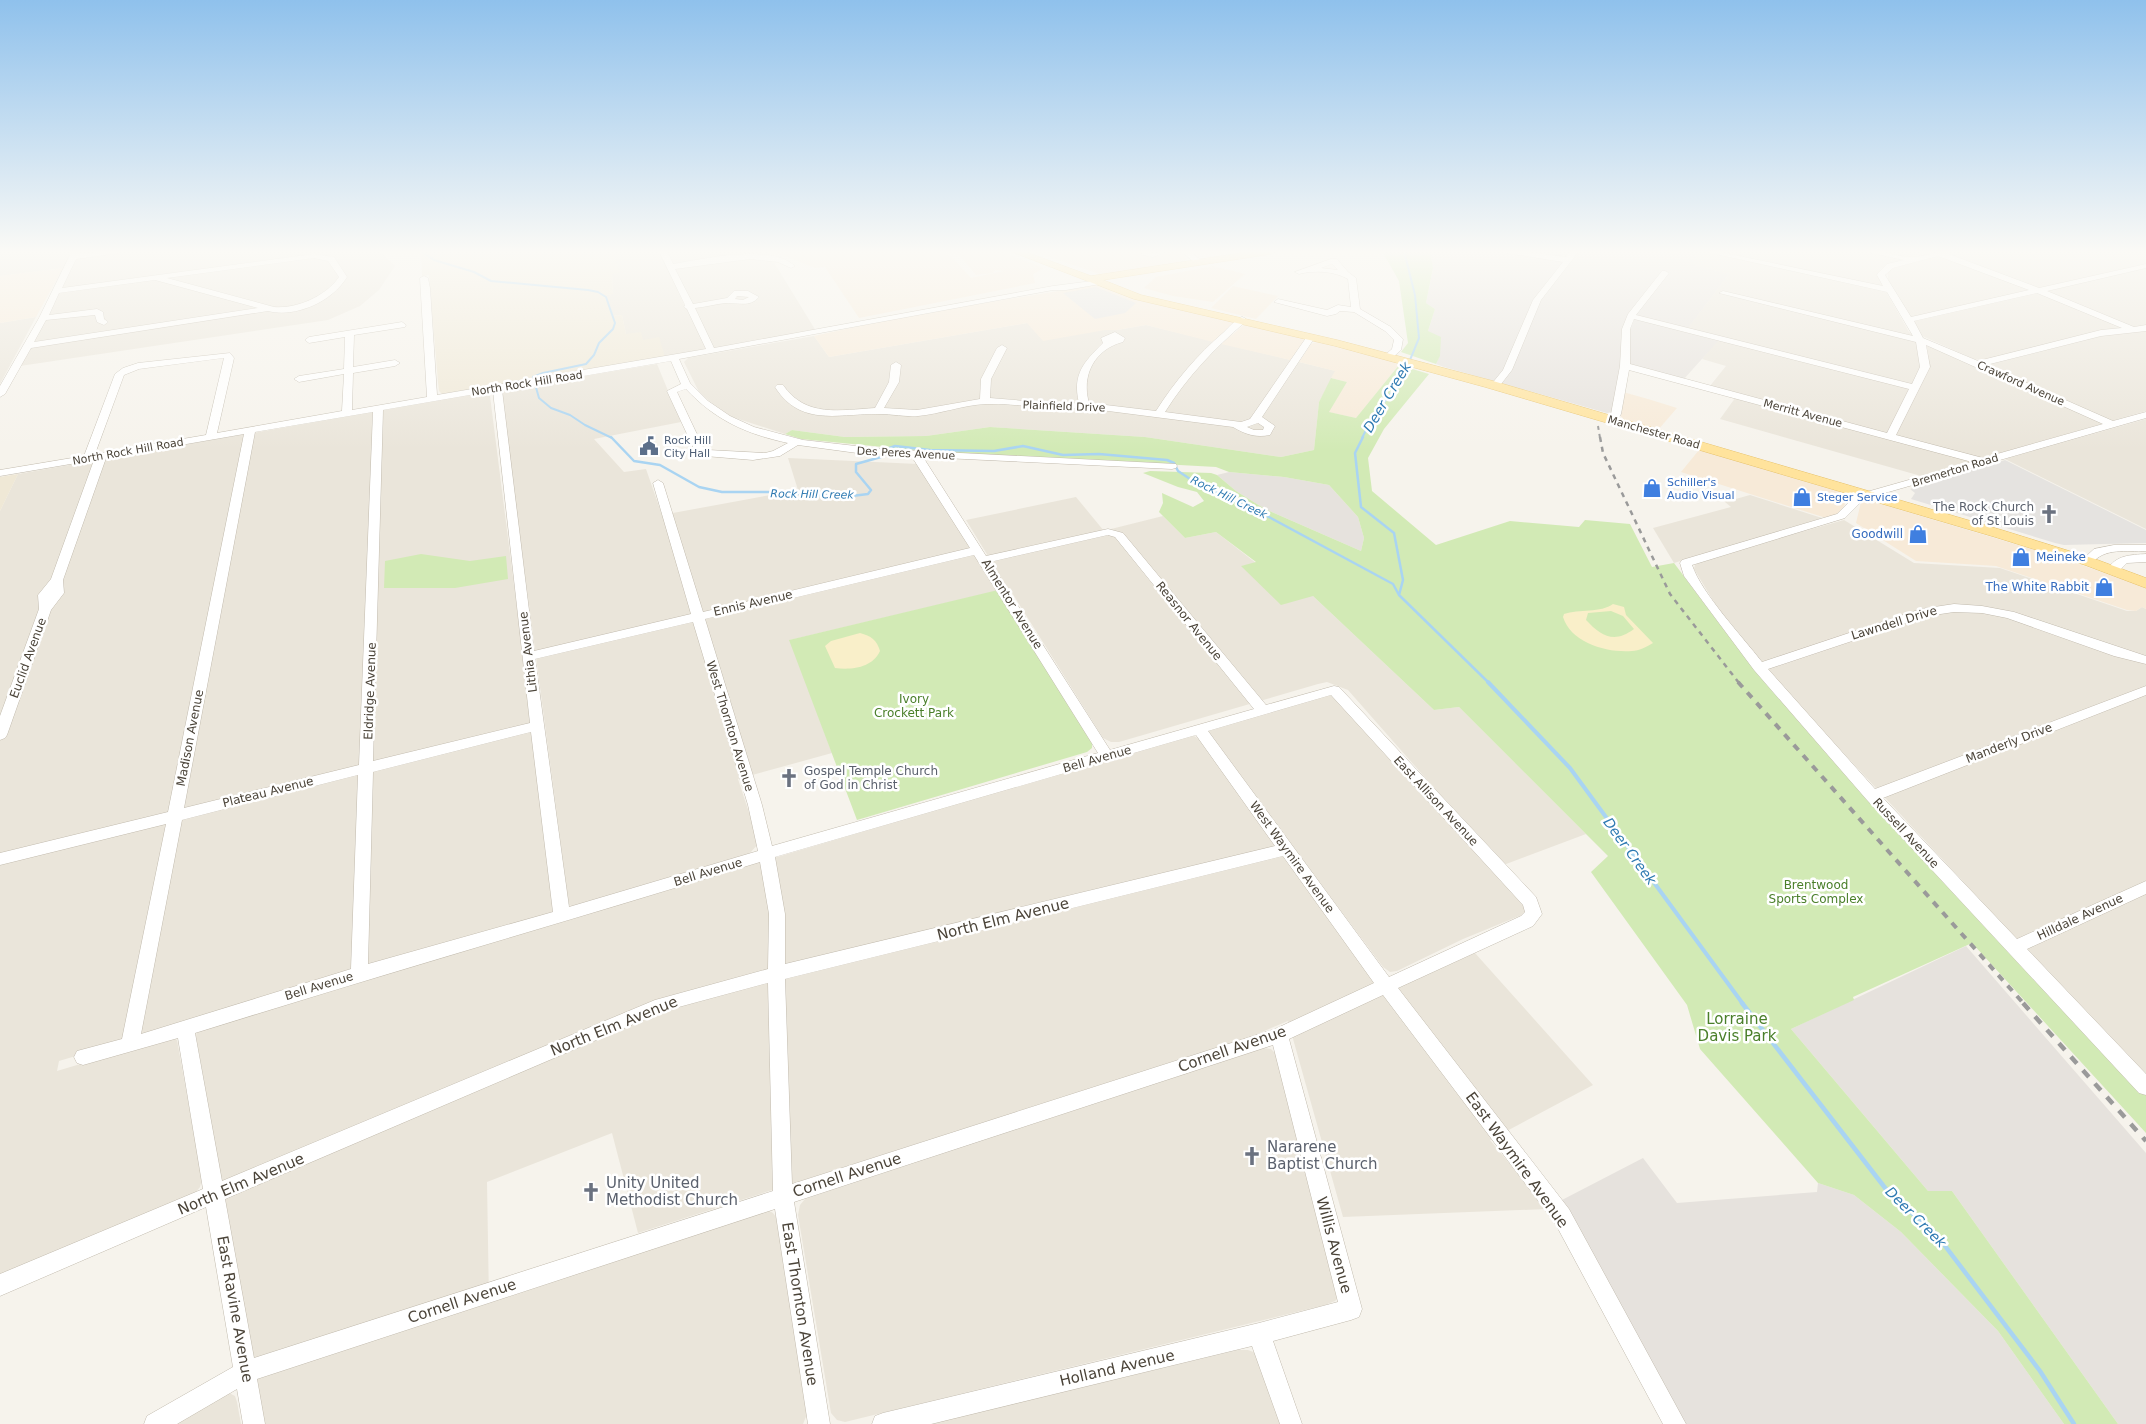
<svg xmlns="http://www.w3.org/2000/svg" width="2146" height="1424" font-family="'DejaVu Sans',sans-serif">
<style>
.residential{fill:#eae5da}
.commercial{fill:#f7ead8}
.industrial{fill:#e6e2dd}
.education{fill:#efe8d6}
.green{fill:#d2eab5}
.sand{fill:#f9efc9;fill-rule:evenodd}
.parking{fill:#e5e3e0}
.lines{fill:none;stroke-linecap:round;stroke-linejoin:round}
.stream-far3{stroke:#a9d4f2;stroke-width:2}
.stream-far2{stroke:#a9d4f2;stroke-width:2.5}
.stream-far1{stroke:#a9d4f2;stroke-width:4}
.stream{stroke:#a9d4f2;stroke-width:4.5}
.minor-casing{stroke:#c2bbae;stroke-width:1}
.major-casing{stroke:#e6c16a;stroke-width:1}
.minor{fill:#fff;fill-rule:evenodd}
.major{fill:#ffe39c;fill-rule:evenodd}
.rail-far3{stroke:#9a9a9a;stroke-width:2;stroke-dasharray:4 4;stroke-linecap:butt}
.rail-far2{stroke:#9a9a9a;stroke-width:2.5;stroke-dasharray:5 5;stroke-linecap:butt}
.rail-far1{stroke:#9a9a9a;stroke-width:4;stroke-dasharray:7 7;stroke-linecap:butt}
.rail{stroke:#9a9a9a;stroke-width:4.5;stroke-dasharray:9 9;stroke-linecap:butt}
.labels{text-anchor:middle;stroke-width:5;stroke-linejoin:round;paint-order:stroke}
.far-street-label{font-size:11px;fill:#4b4439;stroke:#fff}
.far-service-label{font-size:11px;fill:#4e5e75;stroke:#fff;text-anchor:start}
.far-shop-label{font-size:11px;fill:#366cbe;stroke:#fff;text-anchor:start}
.far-water-label{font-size:11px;font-style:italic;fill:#2e7ab2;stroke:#fff}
.worship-label{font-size:12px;fill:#5b616d;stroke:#fff;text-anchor:end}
.shop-label{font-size:12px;fill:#366cbe;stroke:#fff;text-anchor:end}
.street-label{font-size:12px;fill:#4b4439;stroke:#fff}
.park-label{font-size:12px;fill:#4a7f2a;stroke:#fff}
.water-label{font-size:14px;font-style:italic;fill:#2e7ab2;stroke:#fff}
.near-street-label{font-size:15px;fill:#4b4439;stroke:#fff}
.near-park-label{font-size:15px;fill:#4a7f2a;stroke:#fff}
.near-worship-label{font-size:15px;fill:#5b616d;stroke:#fff;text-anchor:start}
</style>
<rect width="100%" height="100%" fill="#f6f3ec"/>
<!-- residential -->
<path class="residential" d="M0 251H72L63 268 0 276Z
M80 251H380L395 266 379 290 360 306 328 320 20 366Z
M615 251H767L816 331 665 357 642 340 626 334 622 315 612 316 610 307 604 295 613 294 612 274Z
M1701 251H1915L1923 253 1892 263 1880 269V281L1909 332 1935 347 1981 367 2104 335 1981 360 1974 359 1920 335 1888 282V273L1891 269 1953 251H2146V411L1921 476 1720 419 1738 394 1710 386 1726 366 1702 359 1720 337 1687 329 1729 274 1690 264Z
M36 317 0 384V323Z
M1027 323 1117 330 1146 325 1336 371 1319 402 1314 450 1281 457 1145 437 990 427 926 436 845 437 792 430 785 434 729 416 700 394 684 362 688 358 814 336 829 357Z
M657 364 681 422 594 439 624 472 646 469 662 515 798 490 788 458 918 464 981 563 1110 535 1115 537 1165 600 1175 597 1124 535 1111 529 1163 516 1185 538 1216 532 1256 563 1242 566 1313 596 1434 710 1459 707 1586 834 1493 869 1527 909 1524 914 1463 939 1397 971 1390 972 1383 967 1208 733V729L1330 693 1425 793 1436 790 1348 690 1327 682 1318 684 1119 742H1111L1103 738 1009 588 790 640 832 753 738 779 757 837 758 844 750 853 735 860 573 907 569 905 501 394 507 389Z
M481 393H487L490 396 555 909 547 916 59 1061 57 1071 164 1039 173 1037 177 1040 202 1179 200 1187 192 1197 0 1275V511L18 474Z
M2146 419V529L2005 459Z
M1750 495 1822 518 1674 563 1653 528 1731 507 1725 502Z
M1076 497 1104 531 988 556 966 520Z
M1844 520 1914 563 2000 568 2127 611H2136L2142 607 2146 609V1078L1794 700 1717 607 1694 569 1695 565 1704 559Z
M1186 736H1194L1199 739 1384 994 1475 953 1593 1085 1490 1140 1547 1209 1343 1217 1288 1021 1250 1037 638 1233 612 1133 487 1182 489 1301 768 1210 773 1213 778 1220 807 1414 803 1424H265L196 1036 197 1031 202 1027Z
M1264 1048 1271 1049 1276 1054 1340 1296 1335 1301 1325 1305 845 1422 837 1420 831 1413 798 1215 800 1205 805 1199Z
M1238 1350H1248L1256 1353 1284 1424H929Z
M229 1393 235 1396 237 1402 241 1424H172Z"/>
<!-- commercial -->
<path class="commercial" d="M772 251H938L952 257 971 278 1004 271 995 270 993 273 976 275 959 255 946 251H1000L1044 268 1033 274 1035 283 859 318 825 267 815 268Z
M1031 251H1137L1145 256 1154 257 1164 255 1166 251H1181L1187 260 1184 262 1100 274Z
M1213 266 1245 274 1213 302 1173 296 1144 288 1156 277Z
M63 268 36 317 0 323V276Z
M1095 285 1231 321 1234 325 1213 342 1146 325 1117 330H1105L1043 341 1027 323 829 357 814 336 905 316Z
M1233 286 1278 296 1256 319 1211 308Z
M1244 325 1302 338 1305 341 1290 360 1221 344Z
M1317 342 1393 362 1399 365 1356 418 1328 412 1347 382 1331 378 1335 371 1299 362 1311 344Z
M1623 392 1648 399 1677 408 1658 430 1626 420 1621 417Z
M1699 450 1844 493 1849 497 1840 513 1826 518 1681 472Z
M1864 499 2055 556 2134 583 2146 588V609L2142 607 2136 611 2127 610 1996 566 1916 561 1856 523 1861 502Z"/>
<!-- industrial -->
<path class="industrial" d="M1430 251H1666L1675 254 1680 251H1700L1691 264 1729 274 1685 332 1718 341 1684 379 1621 363 1612 412 1607 413 1444 367 1436 364 1440 355 1428 331 1435 309 1426 303 1433 269Z
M1229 472 1284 477 1329 485 1358 517 1364 538 1361 551 1265 509 1236 491 1217 475Z
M1966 946 2146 1153V1424H2118L1952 1191H1928L1791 1029Z
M1643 1158 1677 1203 1817 1192 1818 1183 1854 1195 1901 1232 1998 1331 2064 1424H1685L1560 1201Z"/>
<!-- education -->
<path class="education" d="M421 251H615L613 253 620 273 612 274 613 294 604 296 610 307 612 316 622 315 626 334 641 332 643 340 659 337 665 357 442 394 439 391 438 382 429 275 422 276Z
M18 474 0 511V477Z"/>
<!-- green -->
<path class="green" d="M1382 251H1430L1433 268 1426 303 1435 309 1428 331 1441 337 1440 356 1436 364 1401 352 1408 343 1399 281Z
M1399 365 1429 374 1384 429 1368 458 1372 491 1436 545 1510 521 1579 527 1585 520 1630 524 1652 567 1674 563 1731 639 2146 1094V1133L1972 943 1853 997 1854 1000 1791 1029 1928 1191H1952L2118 1424H2064L1998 1331 1901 1232 1854 1195 1818 1183 1700 1049 1687 1005 1591 872 1608 856 1459 707 1434 710 1313 596 1281 605 1241 566 1256 562 1216 532 1185 538 1159 512 1163 503 1162 493 1193 507 1204 501 1197 492 1178 487 1143 473 1150 471 1211 473 1217 475 1236 491 1265 509 1361 551 1364 538 1358 517 1329 485 1284 477 1229 472 1216 467 924 451 801 439 785 434 792 430 845 437 926 436 990 427 1145 437 1281 457 1314 450 1319 402 1331 378 1347 382 1329 412 1356 418Z
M421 554 470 561 506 556 508 579 455 588H384L385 561Z
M998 590 1092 742V748L1087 752 857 820 789 640Z"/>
<!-- sand -->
<path class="sand" d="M1613 604 1624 607 1626 615 1653 643C1646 647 1639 651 1632 651 1607 653 1571 643 1563 617L1564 614C1579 609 1601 613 1613 604ZM1611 611 1623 616 1634 629C1614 644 1601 636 1586 620L1588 613Z
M860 633C871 636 877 640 880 651 872 668 852 670 835 668L825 646 831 641Z"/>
<!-- parking -->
<path class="parking" d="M1096 287 1136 303 1125 313 1095 319 1063 293Z
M2005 460 2146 530V543L2064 545 2055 543 1911 499 1915 493 1910 489Z"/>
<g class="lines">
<!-- stream-far3 -->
<path class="stream-far3" d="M421 251 434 260 474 272 491 281 588 290 598 292 606 297 615 323 613 329 599 343 594 355 586 364 543 373 533 377 539 398 551 408 570 415 585 425 612 438
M1362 438 1371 420 1403 377 1419 338 1415 295 1404 251"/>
<!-- stream-far2 -->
<path class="stream-far2" d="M611 437 634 461 660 465 699 487 722 492H779L844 497 868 494 871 490 856 472V464L881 457 887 449 895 446 930 450 994 451 1023 446 1063 455 1099 454 1167 460 1174 463 1178 471 1193 481 1267 516 1393 584 1399 595
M1363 437 1355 453 1361 507 1394 533 1403 580 1399 595 1489 683"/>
<!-- stream-far1 -->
<path class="stream-far1" d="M1488 682 1570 768 1743 1004"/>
<!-- stream -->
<path class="stream" d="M1742 1003 1889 1193 1936 1234 2040 1371 2074 1424"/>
<!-- minor casing -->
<g class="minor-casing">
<path id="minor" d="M72 251H80L78 254 104 251H123L119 253 76 259 62 288 314 254 334 257 347 277C332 302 295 318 268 311L31 348 5 394 0 397V386L39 318ZM314 258 328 261 339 277C326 296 297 309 274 307L167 278ZM155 280 258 308 34 342 46 320 95 315 97 322 104 325 108 322 104 319 103 312 97 309 49 315 59 293Z
M659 251H667L673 264C705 259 769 243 795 266L791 268 778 262 750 259 675 269 693 304 727 298 734 291H748L759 297C749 308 739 302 726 303 716 304 705 307 695 308L714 348 1053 286 1100 280V284L1066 290H1053L679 359 690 383 708 401 730 416 754 427 803 440 882 449 1176 464 1177 466 1176 468 1172 469 923 457 986 556 1108 529 1123 533 1266 705 1334 686 1339 687 1536 897 1542 914 1533 926 1398 988 1569 1209 1686 1424H1663L1555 1223 1383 995 1289 1039 1362 1309 1359 1317 1351 1320 1273 1341 1302 1424H1280L1252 1346 931 1424H872L875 1416 883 1413 1259 1323 1338 1302 1273 1045 794 1202 830 1424H808L775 1209 257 1379 265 1424H243L237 1389 177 1424H144L147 1416 233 1367 206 1207 0 1296V1274L203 1189 178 1038 83 1065 77 1063 74 1057 77 1051 122 1039 166 824 0 865V853L168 812 244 434 106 458 63 580 64 593 51 610 7 735 5 738 0 740V716L39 609 38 595 51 579 94 460 0 476V470L84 456 115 374 123 368 138 363 230 353 234 358 217 433 342 411 344 374 299 382 294 379 299 376 344 369 345 337 309 343 305 340 309 337 402 322 406 325 405 327 354 335 353 367 395 360 400 363 395 366 353 373 352 410 427 397 420 278 424 276 428 278 430 288 437 395 706 349 687 309 684 307 685 305ZM737 296 749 297 743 300 735 299ZM224 358 206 435 95 454 124 375 139 369ZM671 361 681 384 667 391 694 449 705 456 753 460 780 456 798 445 857 453 912 457 970 548 703 612 663 483 658 480 653 483 691 614 534 651 502 390ZM686 389C715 420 746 434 788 443L773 451 765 453 708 450 703 447 677 392ZM493 391 530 723 373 761 383 410ZM373 412 359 765 184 808 255 432ZM1108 535 1115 537 1254 709 1110 750 990 562ZM974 555 1098 753 772 846 762 805 705 619ZM693 622 748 805 758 851 569 907 535 659ZM1331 695 1523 905 1525 912 1521 916 1389 977 1208 731ZM531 732 553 912 368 964 373 772ZM1196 735 1275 846 785 964V914L775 857ZM358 775 351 969 141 1034 182 820ZM1283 856 1374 983 1275 1029 792 1184 785 979ZM760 862 769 914 768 969 655 1000 222 1181 195 1033C383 974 572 920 760 862ZM768 983 773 1191 254 1358 225 1199 664 1011Z
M1142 251 1153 253 1163 251 1164 253 1153 257 1142 255Z
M1181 251H1189L1205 263 1198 265Z
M1503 251H1520L1566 257 1571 251H1579L1541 300 1512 370 1498 388 1495 389 1490 386 1503 370 1533 300 1563 262 1507 253Z
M1702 251H1715L1883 286 1877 275 1878 273 1887 264 1904 260 1871 253 1870 251C1885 251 1901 258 1914 257 1926 256 1937 251 1950 251L1946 253 2039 288 2146 264V268L2047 291 2134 327 2146 325V331L2101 336 1986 365 2113 421 2146 412V418L1864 499 1845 518 1692 565C1702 594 1742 636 1762 662L1921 609 1954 604 1982 606 2014 612 2146 656V664L2114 656 2007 618 1982 613 1954 612 1927 616 1768 669 1875 789 2146 686V695L1883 798 2017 939 2146 881V894L2027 949 2146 1074V1095L2139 1093 1867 800 1754 670 1684 576 1680 563 1682 560 1837 514 1856 495 1972 462 1629 370 1621 414 1616 422H1608L1607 420 1611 414 1620 366 1622 329 1628 314 1662 271H1665L1669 273 1636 315 1912 384 1920 367 1916 342 1719 293 1723 291 1913 336 1887 292ZM1938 256 2029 290 1911 317 1885 275 1893 268ZM2037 293 2122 328 2101 330 1978 361 1923 338 1914 321ZM1634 319 1909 389 1887 433 1630 364V329ZM1926 345 2103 424 1983 458 1896 435 1930 367Z
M1331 259H1337L1348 272 1356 278 1360 309 1391 327 1403 339 1401 350 1392 358H1386L1384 356 1392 349 1394 340 1385 331 1354 312 1340 311 1336 314 1327 316 1274 302 1278 299 1327 310 1338 305 1351 307 1348 279C1334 271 1314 270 1299 274L1295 272ZM1332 264 1338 270 1321 268Z
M1242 317 1245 318V322C1214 349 1187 377 1165 412L1241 422 1250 419 1308 335H1314L1315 337 1262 417 1275 426 1270 435C1255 438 1245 434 1233 427L1085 408C1051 411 1019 403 986 404 963 405 940 414 918 416 905 417 892 414 879 414 840 413 801 428 775 387L777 385H783C806 418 840 410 875 408L889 382 891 365 896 362 901 365 899 382 884 408 917 410 980 399 981 379 997 348 1002 345 1007 348 991 379 990 398 1061 404 1079 403C1072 374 1084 362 1103 343L1101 338 1115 332 1125 338 1123 342C1095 349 1081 375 1089 403L1156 411C1175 381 1197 355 1224 332 1229 327 1235 320 1242 317ZM1258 423 1264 427 1263 430H1254L1247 427Z
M2114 545H2146V551C2126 552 2105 547 2091 564H2083L2081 561 2094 549Z
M2146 554V562L2127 563 2117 573 2113 574 2107 570C2116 555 2130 555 2146 554Z"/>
</g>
<!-- major casing -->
<g class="major-casing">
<path id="major" d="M1010 251H1023L1091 276 1254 251H1276L1271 254 1103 280 1141 295 1337 340 1493 381 2005 531 2095 559 2146 578V588L2085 565 1995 537 1485 387 1335 346 1134 299Z"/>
</g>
<!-- minor -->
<use href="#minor" class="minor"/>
<!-- major -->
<use href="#major" class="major"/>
<!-- rail-far3 -->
<path class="rail-far3" d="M1598 426 1600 438"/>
<!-- rail-far2 -->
<path class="rail-far2" d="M1600 437 1603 453 1670 594 1739 683"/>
<!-- rail-far1 -->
<path class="rail-far1" d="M1738 682 2024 1004"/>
<!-- rail -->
<path class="rail" d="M2023 1003 2146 1141"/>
</g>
<!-- sky -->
<linearGradient id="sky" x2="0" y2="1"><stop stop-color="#8fc1ec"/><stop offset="0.56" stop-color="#fbfaf6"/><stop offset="1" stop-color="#fbfaf6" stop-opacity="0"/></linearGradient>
<rect width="2146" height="450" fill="url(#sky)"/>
<!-- icons -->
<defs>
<g id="civic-bare" transform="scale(1.5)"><path d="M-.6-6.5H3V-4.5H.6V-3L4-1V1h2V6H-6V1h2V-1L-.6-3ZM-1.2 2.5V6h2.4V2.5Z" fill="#5c6f8a" stroke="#fff" stroke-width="2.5" paint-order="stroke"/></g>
<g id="shop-bare" transform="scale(1.5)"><path d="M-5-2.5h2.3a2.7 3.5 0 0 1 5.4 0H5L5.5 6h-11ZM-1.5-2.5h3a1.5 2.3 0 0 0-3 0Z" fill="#3f7fe0" stroke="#fff" stroke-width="2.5" paint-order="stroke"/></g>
<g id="church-bare" transform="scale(1.5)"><path d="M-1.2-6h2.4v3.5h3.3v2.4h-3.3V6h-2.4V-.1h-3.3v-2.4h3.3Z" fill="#6b7280" stroke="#fff" stroke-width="2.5" paint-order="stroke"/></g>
</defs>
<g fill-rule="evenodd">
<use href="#civic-bare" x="649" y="446"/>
<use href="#shop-bare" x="1652" y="488"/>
<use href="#shop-bare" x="1802" y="497"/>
<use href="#church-bare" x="2049" y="514"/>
<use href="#shop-bare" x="1918" y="534"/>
<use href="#shop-bare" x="2021" y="557"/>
<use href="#shop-bare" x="2104" y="587"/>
<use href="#church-bare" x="789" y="778"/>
<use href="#church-bare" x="1252" y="1156"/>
<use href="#church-bare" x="591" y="1192"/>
</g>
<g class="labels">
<!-- far-street labels -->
<g class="far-street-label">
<text transform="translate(527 383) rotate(-9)" y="4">North Rock Hill Road</text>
<text transform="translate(2021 383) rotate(24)" y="4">Crawford Avenue</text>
<text transform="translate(1064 406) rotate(2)" y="4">Plainfield Drive</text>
<text transform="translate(1803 413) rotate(15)" y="4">Merritt Avenue</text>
<text transform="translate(1654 432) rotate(16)" y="4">Manchester Road</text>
<text transform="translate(128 451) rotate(-10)" y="4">North Rock Hill Road</text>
<text transform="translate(906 453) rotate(3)" y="4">Des Peres Avenue</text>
<text transform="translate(1955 470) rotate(-17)" y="4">Bremerton Road</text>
</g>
<!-- far-service labels -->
<g class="far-service-label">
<text x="664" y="444">Rock Hill<tspan x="664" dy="13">City Hall</tspan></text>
</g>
<!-- far-shop labels -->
<g class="far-shop-label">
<text x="1667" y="486">Schiller's<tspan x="1667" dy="13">Audio Visual</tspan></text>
<text x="1817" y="501">Steger Service</text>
</g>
<!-- far-water labels -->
<g class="far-water-label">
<text transform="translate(812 494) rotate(1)" y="4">Rock Hill Creek</text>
<text transform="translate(1229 497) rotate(26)" y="4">Rock Hill Creek</text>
</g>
<!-- worship labels -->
<g class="worship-label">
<text x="2034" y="511">The Rock Church<tspan x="2034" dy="14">of St Louis</tspan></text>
<text x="804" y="775" text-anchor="start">Gospel Temple Church<tspan x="804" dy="14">of God in Christ</tspan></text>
</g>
<!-- shop labels -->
<g class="shop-label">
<text x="1903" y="538">Goodwill</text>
<text x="2036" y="561" text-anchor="start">Meineke</text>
<text x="2089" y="591">The White Rabbit</text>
</g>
<!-- street labels -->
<g class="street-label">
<text transform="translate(753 603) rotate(-13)" y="4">Ennis Avenue</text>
<text transform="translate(1012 604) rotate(58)" y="4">Almentor Avenue</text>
<text transform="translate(1189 621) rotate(51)" y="4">Reasnor Avenue</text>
<text transform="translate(1894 623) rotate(-17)" y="4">Lawndell Drive</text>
<text transform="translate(528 652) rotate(-97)" y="4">Lithia Avenue</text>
<text transform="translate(28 658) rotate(-70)" y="4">Euclid Avenue</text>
<text transform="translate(370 691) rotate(-88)" y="4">Eldridge Avenue</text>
<text transform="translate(730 726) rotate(73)" y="4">West Thornton Avenue</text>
<text transform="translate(190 738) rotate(-79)" y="4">Madison Avenue</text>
<text transform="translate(2009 743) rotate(-21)" y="4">Manderly Drive</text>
<text transform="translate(1097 759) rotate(-16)" y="4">Bell Avenue</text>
<text transform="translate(268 792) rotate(-14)" y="4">Plateau Avenue</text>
<text transform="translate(1436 801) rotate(47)" y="4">East Allison Avenue</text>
<text transform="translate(1906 833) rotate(47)" y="4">Russell Avenue</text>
<text transform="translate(1292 857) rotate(54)" y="4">West Waymire Avenue</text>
<text transform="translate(708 872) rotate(-17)" y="4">Bell Avenue</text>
<text transform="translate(2080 917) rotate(-25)" y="4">Hilldale Avenue</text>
<text transform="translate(319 986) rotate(-17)" y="4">Bell Avenue</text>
</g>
<!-- park labels -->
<g class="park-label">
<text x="914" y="703">Ivory<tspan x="914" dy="14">Crockett Park</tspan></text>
<text x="1816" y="889">Brentwood<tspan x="1816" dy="14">Sports Complex</tspan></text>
</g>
<!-- water labels -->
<g class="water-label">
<text transform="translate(1387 397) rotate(-59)" y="5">Deer Creek</text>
<text transform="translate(1630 851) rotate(54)" y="5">Deer Creek</text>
<text transform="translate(1916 1217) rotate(45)" y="5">Deer Creek</text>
</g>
<!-- near-street labels -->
<g class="near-street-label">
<text transform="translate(1003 919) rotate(-14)" y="5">North Elm Avenue</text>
<text transform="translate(614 1026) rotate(-22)" y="5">North Elm Avenue</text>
<text transform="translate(1232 1049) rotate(-19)" y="5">Cornell Avenue</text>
<text transform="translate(1517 1160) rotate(54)" y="5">East Waymire Avenue</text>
<text transform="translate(847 1175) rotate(-18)" y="5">Cornell Avenue</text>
<text transform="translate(241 1184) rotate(-23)" y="5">North Elm Avenue</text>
<text transform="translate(1334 1245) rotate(75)" y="5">Willis Avenue</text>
<text transform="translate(462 1301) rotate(-18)" y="5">Cornell Avenue</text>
<text transform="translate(800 1304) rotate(81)" y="5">East Thornton Avenue</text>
<text transform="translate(235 1309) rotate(80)" y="5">East Ravine Avenue</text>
<text transform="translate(1117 1368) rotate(-13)" y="5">Holland Avenue</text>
</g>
<!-- near-park labels -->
<g class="near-park-label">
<text x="1737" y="1024">Lorraine<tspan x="1737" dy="17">Davis Park</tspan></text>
</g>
<!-- near-worship labels -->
<g class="near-worship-label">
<text x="1267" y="1152">Nararene<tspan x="1267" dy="17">Baptist Church</tspan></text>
<text x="606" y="1188">Unity United<tspan x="606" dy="17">Methodist Church</tspan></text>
</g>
</g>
</svg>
